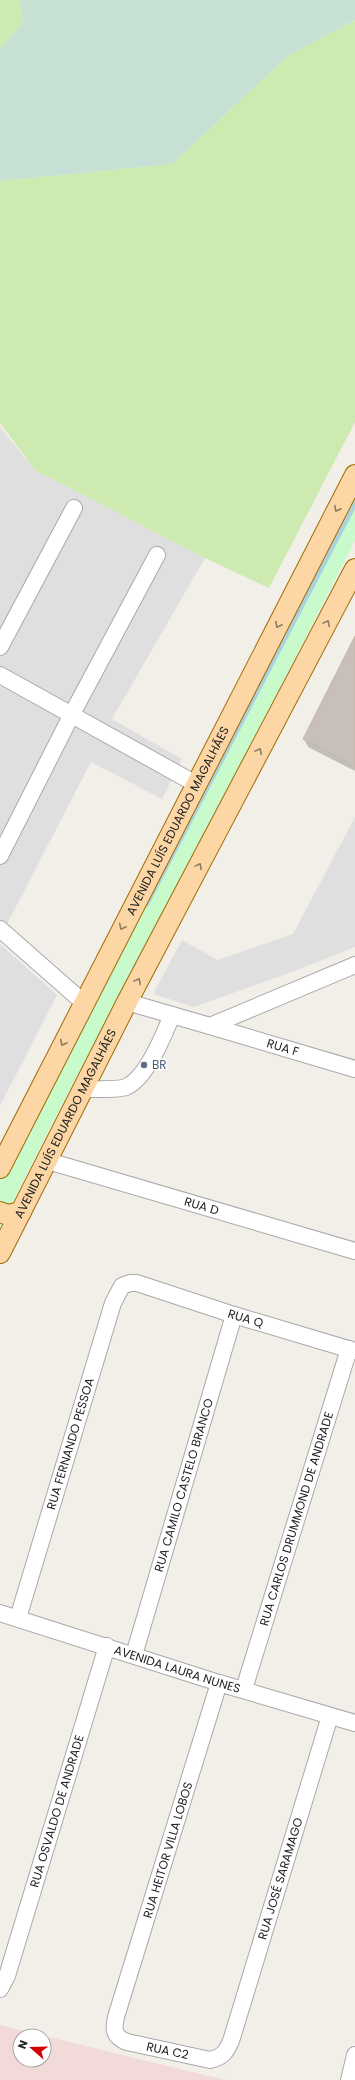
<svg xmlns="http://www.w3.org/2000/svg" width="355" height="2080" font-family="Poppins,sans-serif">
<style>
.residential{fill:#e0dfdf}
.commercial{fill:#f2dad9;fill-rule:evenodd}
.grass{fill:#cdebb0}
.wetland{fill:#c6e0d4}
.park{fill:#c8facc}
.shadow{fill:#0003}
.lines{fill:none;stroke-linecap:round;stroke-linejoin:round}
.stream{stroke:#aad3df;stroke-width:4.5}
.building{fill:#c7bfb8;stroke:#c4b6ab}
.minor-casing{stroke:#a9a9a9;stroke-width:18}
.major-casing{stroke:#a06b00;stroke-width:22}
.minor{stroke:#fff;stroke-width:16}
.major{stroke:#fcd6a4;stroke-width:20}
.oneway{stroke:#8f7c63}
.service-dot{fill:#5c6f8a;stroke:#fff;stroke-width:1.5}
.labels{text-anchor:middle;stroke-width:3;stroke-linejoin:round;paint-order:stroke}
.street-label{font-size:12px;fill:#222;stroke:#fff}
.service-label{font-size:12px;fill:#4e5e75;stroke:#fff;text-anchor:start}
</style>
<rect width="100%" height="100%" fill="#f2efe9"/>
<!-- residential -->
<path class="residential" d="M0 427 35 470 205 558 112 719 182 759 162 799 91 762 6 926 0 921Z
M355 817V947L292 972 194 1007 153 994 182 940 218 960 293 934Z
M0 944 57 995 0 1106Z"/>
<!-- commercial -->
<path class="commercial" d="M0 2025 225 2080H0ZM20 2036H44V2060H20Z"/>
<!-- grass -->
<path class="grass" d="M0 0H19L23 23 0 48Z
M355 20V422L269 588 205 558 35 470 0 423V181L172 164 289 55Z"/>
<!-- wetland -->
<path class="wetland" d="M19 0H355V20L289 55 172 164 0 181V48L23 23Z"/>
<!-- park -->
<path class="park" d="M355 483V541L206 832 54 1120 0 1227V1171Z"/>
<!-- shadow -->
<path class="shadow" d="M355 648V771L308 747 304 739Z"/>
<g class="lines">
<!-- stream -->
<path class="stream" d="M147 904 355 504"/>
</g>
<!-- building -->
<path class="building" d="M355 636V767L303 739Z"/>
<g class="lines">
<!-- minor casing -->
<g class="minor-casing">
<g id="minor">
<path d="M0 647 74 508"/>
<path d="M0 675 196 784"/>
<path d="M0 856 72 714 157 555"/>
<path d="M0 929 84 1003"/>
<path d="M127 1002 210 1026 355 965"/>
<path id="s1" d="M210 1026 355 1069"/>
<path d="M83 1089C91 1089 120 1090 126 1087 146 1079 164 1035 172 1015"/>
<path id="s2" d="M48 1161 355 1251"/>
<path id="s3" d="M0 1613 219 1683 355 1723"/>
<path id="s4" d="M18 1618 113 1303 122 1286 130 1283H137L234 1315 355 1351"/>
<path id="s5" d="M134 1655 234 1315"/>
<path id="s6" d="M219 1683 116 2017C113 2030 114 2037 127 2042L210 2060C223 2057 226 2052 231 2041L330 1716"/>
<path id="s7" d="M244 1689 349 1349"/>
<path id="s8" d="M0 1989 7 1976 107 1646"/>
<path d="M349 2080 355 2055"/>
</g>
</g>
<!-- major casing -->
<g class="major-casing">
<g id="major">
<path id="s9" d="M0 1168 355 475"/>
<path d="M0 1212 8 1215 21 1212"/>
<path id="s10" d="M0 1253 127 1002 355 569"/>
</g>
</g>
<!-- minor -->
<use href="#minor" class="minor"/>
<!-- major -->
<use href="#major" class="major"/>
</g>
<!-- one-way arrows -->
<defs><path id="oneway-chevron" d="M-2-3.5L2.5 0L-2 3.5" fill="none" stroke-width="1.6" stroke-linecap="round" stroke-linejoin="round"/></defs>
<g class="oneway">
<use href="#oneway-chevron" transform="translate(337 509) rotate(117)"/>
<use href="#oneway-chevron" transform="translate(327 623) rotate(-62)"/>
<use href="#oneway-chevron" transform="translate(278 625) rotate(117)"/>
<use href="#oneway-chevron" transform="translate(259 751) rotate(-62)"/>
<use href="#oneway-chevron" transform="translate(199 866) rotate(-62)"/>
<use href="#oneway-chevron" transform="translate(122 927) rotate(117)"/>
<use href="#oneway-chevron" transform="translate(138 981) rotate(-62)"/>
<use href="#oneway-chevron" transform="translate(63 1043) rotate(117)"/>
</g>
<!-- markers -->
<circle class="service-dot" cx="144" cy="1065" r="4"/>
<g class="labels">
<!-- street labels -->
<g class="street-label">
<text dy="4" stroke="none"><textPath href="#s9" startOffset="390">AVENIDA LUÍS EDUARDO MAGALHÃES</textPath></text>
<text dy="4" stroke="none"><textPath href="#s1" startOffset="76">RUA F</textPath></text>
<text dy="4" stroke="none"><textPath href="#s10" startOffset="145">AVENIDA LUÍS EDUARDO MAGALHÃES</textPath></text>
<text dy="4" stroke="none"><textPath href="#s2" startOffset="160">RUA D</textPath></text>
<text dy="4" stroke="none"><textPath href="#s4" startOffset="478">RUA Q</textPath></text>
<text dy="4" stroke="none"><textPath href="#s4" startOffset="182">RUA FERNANDO PESSOA</textPath></text>
<text dy="4" stroke="none"><textPath href="#s5" startOffset="177">RUA CAMILO CASTELO BRANCO</textPath></text>
<text dy="4" stroke="none"><textPath href="#s7" startOffset="178">RUA CARLOS DRUMMOND DE ANDRADE</textPath></text>
<text dy="4" stroke="none"><textPath href="#s3" startOffset="186">AVENIDA LAURA NUNES</textPath></text>
<text dy="4" stroke="none"><textPath href="#s8" startOffset="187">RUA OSVALDO DE ANDRADE</textPath></text>
<text transform="translate(168 1850) rotate(-73)" y="4">RUA HEITOR VILLA LOBOS</text>
<text dy="4" stroke="none"><textPath href="#s6" startOffset="665">RUA JOSÉ SARAMAGO</textPath></text>
<text dy="4" stroke="none"><textPath href="#s6" startOffset="422">RUA C2</textPath></text>
</g>
<!-- service labels -->
<g class="service-label">
<text x="152" y="1069">BR</text>
</g>
</g>
<!-- north arrow -->
<g transform="translate(32 2048) rotate(290)"><circle r="19" fill="#ffffff" stroke="#a7a7a7"/>
<path d="M0-3L7 15L0 10L-7 15Z" fill="#d40000"/>
<text y="-6" font-size="11" font-weight="bold" text-anchor="middle" fill="#222222">N</text>
</g>
</svg>
